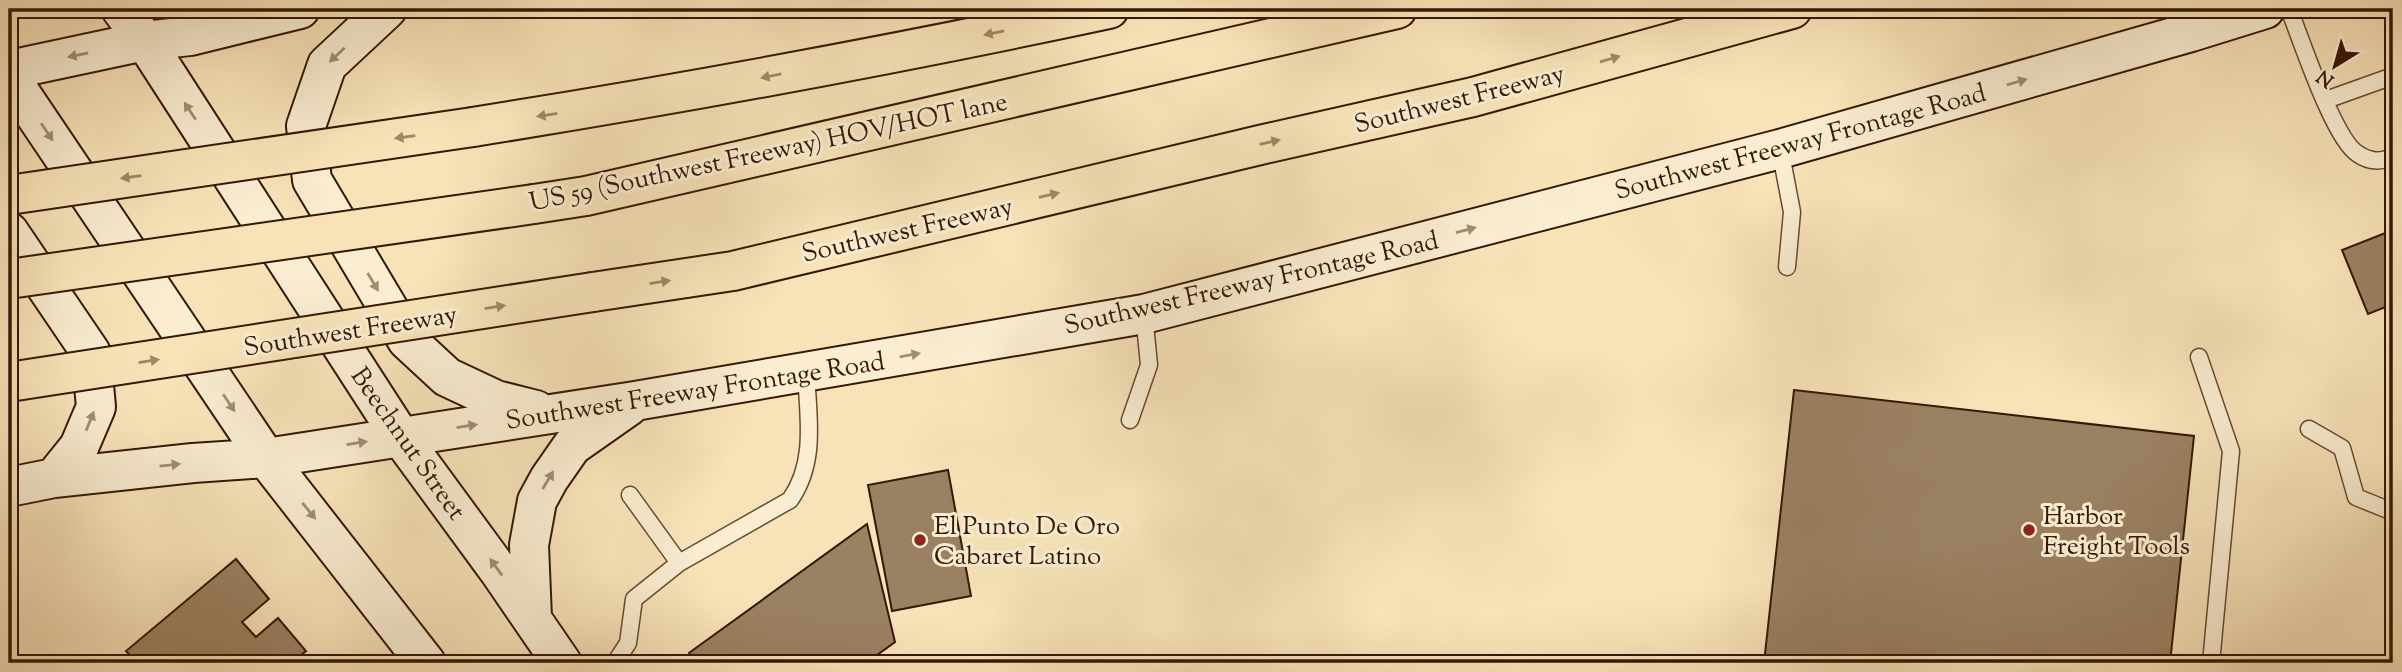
<svg xmlns="http://www.w3.org/2000/svg" width="2402" height="672" font-family="'Sorts Mill Goudy',serif">
<style>
.building{fill:#9a8162;stroke:#351704;stroke-width:2}
.lines{fill:none;stroke-linecap:round;stroke-linejoin:round}
.lane-casing{stroke:#664a31;stroke-width:19}
.secondary-casing{stroke:#351704;stroke-width:42}
.highway-casing{stroke:#351704;stroke-width:42}
.lane{stroke:#faedd2;stroke-width:16}
.secondary{stroke:#faedd2;stroke-width:38}
.highway{stroke:#f8e3b9;stroke-width:38}
.highway-bridge-casing{stroke:#351704;stroke-width:42;stroke-linecap:butt}
.highway-bridge{stroke:#f8e3b9;stroke-width:38}
.oneway{fill:#a08768}
.oneway2{fill:#a18d75}
.poi-dot{fill:#8f2418;stroke:#faedd2;stroke-width:2.5}
.labels{text-anchor:middle;stroke-width:6;stroke-linejoin:round;paint-order:stroke}
.street-label{font-size:26px;fill:#351704;stroke:#faedd2}
.poi-label{font-size:26px;fill:#351704;stroke:#faedd2;text-anchor:start}
</style>
<rect width="100%" height="100%" fill="#f8e3b9"/>
<filter id="stains"><feTurbulence type="fractalNoise" baseFrequency=".00286" numOctaves="4"/><feColorMatrix values="0 0 0 0 .2 0 0 0 0 .09 0 0 0 0 .02 0 0 0 .5 -.17"/></filter>
<radialGradient id="worn" r=".72"><stop offset=".6" stop-color="#630" stop-opacity="0"/><stop offset="1" stop-color="#630" stop-opacity=".3"/></radialGradient>
<!-- building -->
<path class="building" d="M2393 230V304L2368 314 2342 250Z
M1794 390 2194 436 2170 663H1764Z
M948 470 971 596 892 611 868 485Z
M867 524 895 642 866 663H696L689 653Z
M236 559 269 599 242 622 256 637 278 618 306 651 291 663H137L126 651Z"/>
<g class="lines">
<!-- lane casing -->
<g class="lane-casing">
<path id="lane" d="M2289 9C2301 39 2334 140 2358 154 2370 162 2380 162 2393 157
M2326 100 2393 76
M1780 149 1792 212 1787 267
M2199 357 2231 451 2211 663
M1130 420 1149 365 1144 314
M2309 429 2342 448 2356 497 2393 512
M630 495 679 563
M615 663 628 643 634 599 679 563 790 500C817 462 808 416 806 373"/>
</g>
<!-- secondary casing -->
<g class="secondary-casing">
<path id="secondary" d="M121 9 145 41 400 436 499 571 562 663
M387 9 327 65 306 126 312 180 407 340 447 377 496 400 536 410
M9 70 145 41 190 36 300 9
M9 76 266 458 426 663
M9 232 91 353 96 407 79 447 54 478
M9 487 54 478 193 463 266 458 635 401 1144 314 1780 149 2191 32 2265 9
M532 618 529 545 537 501 549 479 572 446 629 406"/>
</g>
<!-- highway casing -->
<g class="highway-casing">
<path id="highway" d="M473 127C686 93 898 54 1109 9
M534 204 586 196 1397 9
M593 292 733 271 1260 145 1473 97 1792 9"/>
</g>
<!-- lane -->
<use href="#lane" class="lane"/>
<!-- secondary -->
<use href="#secondary" class="secondary"/>
<!-- highway -->
<use href="#highway" class="highway"/>
<!-- highway-bridge casing -->
<g class="highway-bridge-casing">
<path id="highway-bridge" d="M9 195 473 127
M9 279 534 204
M9 382 593 292"/>
</g>
<!-- highway-bridge -->
<use href="#highway-bridge" class="highway-bridge"/>
</g>
<!-- one-way arrows -->
<defs><path id="oneway-solid" d="M-6-.8H1V-3.2L6.5 0L1 3.2V.8H-6Z" transform="scale(1.75)"/></defs>
<g class="oneway">
<use href="#oneway-solid" transform="translate(994 33) rotate(168)"/>
<use href="#oneway-solid" transform="translate(1610 59) rotate(-16)"/>
<use href="#oneway-solid" transform="translate(771 76) rotate(169)"/>
<use href="#oneway-solid" transform="translate(547 115) rotate(171)"/>
<use href="#oneway-solid" transform="translate(405 137) rotate(172)"/>
<use href="#oneway-solid" transform="translate(1270 142) rotate(-13)"/>
<use href="#oneway-solid" transform="translate(131 177) rotate(172)"/>
<use href="#oneway-solid" transform="translate(1049 195) rotate(-13)"/>
<use href="#oneway-solid" transform="translate(660 282) rotate(-9)"/>
<use href="#oneway-solid" transform="translate(495 307) rotate(-9)"/>
<use href="#oneway-solid" transform="translate(149 361) rotate(-9)"/>
</g>
<g class="oneway2">
<use href="#oneway-solid" transform="translate(78 55) rotate(168)"/>
<use href="#oneway-solid" transform="translate(337 55) rotate(137)"/>
<use href="#oneway-solid" transform="translate(2017 82) rotate(-16)"/>
<use href="#oneway-solid" transform="translate(190 111) rotate(-123)"/>
<use href="#oneway-solid" transform="translate(47 132) rotate(56)"/>
<use href="#oneway-solid" transform="translate(1466 230) rotate(-15)"/>
<use href="#oneway-solid" transform="translate(373 282) rotate(59)"/>
<use href="#oneway-solid" transform="translate(910 355) rotate(-10)"/>
<use href="#oneway-solid" transform="translate(229 403) rotate(56)"/>
<use href="#oneway-solid" transform="translate(90 421) rotate(-68)"/>
<use href="#oneway-solid" transform="translate(467 426) rotate(-9)"/>
<use href="#oneway-solid" transform="translate(357 443) rotate(-9)"/>
<use href="#oneway-solid" transform="translate(170 465) rotate(-6)"/>
<use href="#oneway-solid" transform="translate(548 480) rotate(-59)"/>
<use href="#oneway-solid" transform="translate(309 511) rotate(51)"/>
<use href="#oneway-solid" transform="translate(496 567) rotate(-126)"/>
</g>
<!-- markers -->
<g class="poi-dot">
<circle cx="2029" cy="530" r="7"/>
<circle cx="920" cy="540" r="7"/>
</g>
<g class="labels">
<!-- street labels -->
<g class="street-label">
<text transform="translate(1459 98) rotate(-14)" y="9">Southwest Freeway</text>
<text transform="translate(1800 141) rotate(-15)" y="9">Southwest Freeway Frontage Road</text>
<text transform="translate(768 151) rotate(-12)" y="9">US 59 (Southwest Freeway) HOV/HOT lane</text>
<text transform="translate(907 229) rotate(-13)" y="9">Southwest Freeway</text>
<text transform="translate(1251 282) rotate(-13)" y="9">Southwest Freeway Frontage Road</text>
<text transform="translate(350 330) rotate(-9)" y="9">Southwest Freeway</text>
<text transform="translate(695 390) rotate(-9)" y="9">Southwest Freeway Frontage Road</text>
<text transform="translate(409 443) rotate(55)" y="9">Beechnut Street</text>
</g>
<!-- poi labels -->
<g class="poi-label">
<text x="2043" y="524">Harbor<tspan x="2043" dy="30">Freight Tools</tspan></text>
<text x="934" y="534">El Punto De Oro<tspan x="934" dy="30">Cabaret Latino</tspan></text>
</g>
</g>
<!-- margin -->
<rect width="2402" height="672" fill="none" stroke="#f8e3b9" stroke-width="35"/>
<rect x="10" y="10" width="2381" height="651" fill="none" stroke="#351704" stroke-width="3.5"/>
<rect x="18" y="18" width="2367" height="637" fill="none" stroke="#351704" stroke-width="2"/>
<!-- north arrow -->
<g transform="translate(2335 66) rotate(217)" stroke="#faedd2" stroke-width="5" paint-order="stroke">
<path d="M0-5L12 26L0 18L-12 26Z" fill="#351704"/>
<text y="-10" font-size="19" font-weight="bold" text-anchor="middle" fill="#351704">N</text>
</g>
<rect width="100%" height="100%" filter="url(#stains)"/>
<rect width="100%" height="100%" fill="url(#worn)"/>
</svg>
